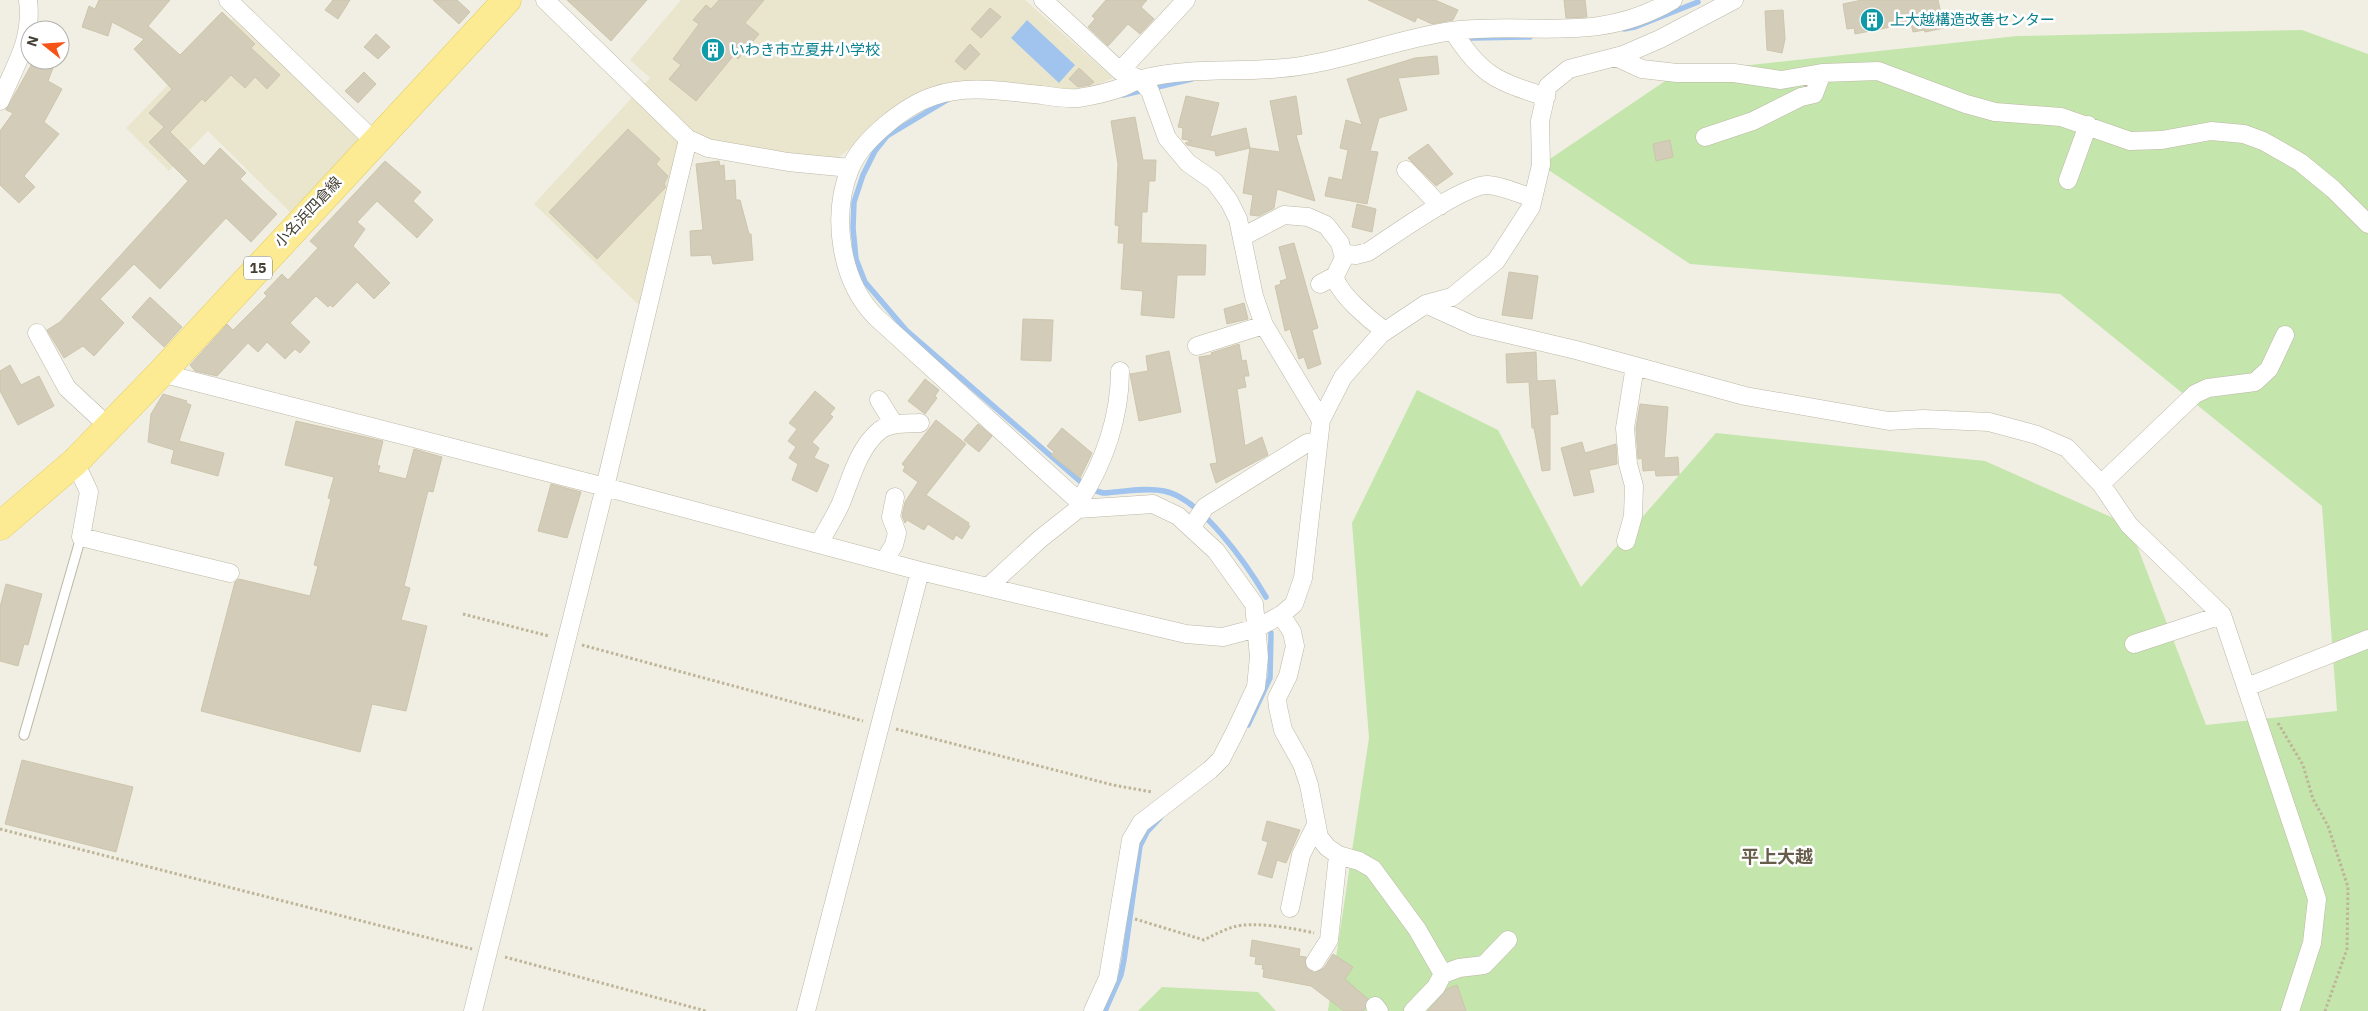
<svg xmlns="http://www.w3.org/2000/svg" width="2368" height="1011" font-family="'IBM Plex Sans','Noto Sans JP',sans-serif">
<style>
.education{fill:#eae6cd}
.green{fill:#c4e5ac}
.water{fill:#a0c4ee}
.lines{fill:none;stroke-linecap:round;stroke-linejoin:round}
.stream{stroke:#a0c4ee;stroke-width:5.5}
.building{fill:#d3ccb9;stroke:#cdc5ac}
.service-casing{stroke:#bcb8a6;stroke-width:11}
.minor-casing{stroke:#bcb8a6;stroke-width:19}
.primary-casing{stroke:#e1cb62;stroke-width:29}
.path{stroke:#beb598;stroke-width:3;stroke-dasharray:2.5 2.5;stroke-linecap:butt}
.service{stroke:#fff;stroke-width:9}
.minor{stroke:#fff;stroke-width:18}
.primary{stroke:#fceb92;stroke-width:28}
.labels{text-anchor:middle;stroke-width:5;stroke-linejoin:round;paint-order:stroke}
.shield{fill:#fff;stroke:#7b7971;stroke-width:1}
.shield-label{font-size:14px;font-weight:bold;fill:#433f34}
.culture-label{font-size:15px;fill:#0d838f;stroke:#fff;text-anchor:start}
.street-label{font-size:15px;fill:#433f34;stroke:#fff}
.quarter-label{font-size:18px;font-weight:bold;fill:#665e4b;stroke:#fff}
</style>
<rect width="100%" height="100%" fill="#f1efe3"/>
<!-- education -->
<path class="education" d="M681 0H1025L1113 78 1053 104 968 95 875 130 820 171 687 145 644 310 534 204 650 78 630 60Z
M235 16 361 139 290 212 208 131 169 171 126 128Z"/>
<!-- green -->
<path class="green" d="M2302 30 2368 54V1011H1328L1369 738 1352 523 1417 390 1498 430 1581 587 1716 433 1985 461 2129 525 2206 725 2337 711 2322 506 2060 294 1690 264 1541 165 1677 73 2017 36Z
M1162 987 1258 992 1276 1011H1138Z"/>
<!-- water -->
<path class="water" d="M1027 20 1075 65 1059 83 1011 38Z"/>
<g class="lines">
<!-- stream -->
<path class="stream" d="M1624 29 1635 27 1698 2
M1472 38 1530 37
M1123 95 1192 79
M947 100 887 136 875 151 863 175 854 202 853 228 856 259 865 282 906 330 1082 483 1093 490 1103 493C1122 492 1145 487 1164 491 1201 498 1248 566 1266 597
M1248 725 1270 678 1271 633
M1105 1011 1121 975 1124 960 1140 846 1147 832 1160 818"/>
</g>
<!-- building -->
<path class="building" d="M99 0H170L148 26 180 55 222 12 255 44 251 48 280 75 267 89 255 77 245 88 231 75 205 102 202 99 170 132 204 166 220 148 246 173 240 179 277 214 251 242 226 218 160 289 134 264 100 299 124 323 94 356 83 346 64 358 47 330 60 322 188 181 149 142 164 127 149 113 172 89 134 49 144 39 112 22 108 36 82 27 89 6 95 9Z
M333 0H350L338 19 325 10Z
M433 0H457L470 12 459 24Z
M567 0H647L611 41Z
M719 0H764L745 23 759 34 738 59 734 55 696 101 669 79 681 65 673 59 699 24 693 20 706 5 711 9Z
M1106 0H1147L1141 7 1154 19 1140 34 1128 24 1108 46 1088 27 1095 19 1092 16Z
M1368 0H1435L1458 10 1453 20 1432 24 1417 17 1415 22Z
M1564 0H1585L1587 17 1566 18Z
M1862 0H1938L1944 28 1925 32 1924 30 1913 32 1911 23 1855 34 1854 28 1847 29 1843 4Z
M990 8 1001 17 981 38 971 29Z
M1783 10 1785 39 1782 53 1767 50 1765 11Z
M376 34 390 47 378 59 364 47Z
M970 44 980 54 965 70 955 61Z
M1437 56 1439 74 1398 78 1407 110 1379 118 1370 151 1378 152 1367 204 1325 196 1329 177 1342 180 1348 150 1340 148 1346 120 1362 125 1347 79 1415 58Z
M34 60H56L48 81 62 89 44 122 59 134 24 176 35 187 19 203 0 185V131L13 113 6 110Z
M1079 68 1094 82 1090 85 1078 87 1069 79Z
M364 72 376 84 358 103 345 91Z
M1186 96 1219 103 1210 137 1246 128 1250 148 1280 152 1270 101 1296 96 1302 134 1296 135 1315 201 1277 189 1274 208 1259 216 1250 215 1253 195 1243 193 1250 148 1216 156 1215 151 1187 145 1185 143 1192 141 1182 139 1183 128 1178 127Z
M1135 117 1143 160H1156L1155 181H1149L1147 212H1142L1141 243 1206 245 1205 275H1177L1174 318 1141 315 1143 291 1121 289 1124 243H1118L1119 226 1115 225 1118 164 1111 121Z
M628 129 660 159 656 164 668 176 664 184 666 187 597 259 549 212Z
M1670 140 1673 157 1656 161 1653 144Z
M1428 144 1453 174 1436 186 1408 158Z
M385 161 421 192 413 201 433 220 417 238 377 201 357 222 365 229 353 246 390 283 374 299 357 282 333 307 330 305 328 307 316 296 290 323 310 342 300 353 295 349 285 359 267 342 258 352 248 343 217 376 195 371 190 365 227 324 233 330 267 296 264 293 282 274 288 280 318 248 310 241Z
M719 161 720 166 724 165 725 181 735 180 736 200H740L749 234H751L753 260 713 264 711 255 691 256 690 231 703 230 696 164Z
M1357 204 1376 209 1372 232 1352 227Z
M1294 243 1318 328 1312 330 1321 364 1308 369 1304 357 1299 359 1290 329 1285 331 1275 286 1281 284 1280 281 1287 279 1279 247Z
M1509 272 1538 276 1532 319 1502 315Z
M150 297 182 327 164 347 132 317Z
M1244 303 1248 319 1227 324 1224 309Z
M1023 319 1053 320 1051 361 1021 360Z
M1239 344 1242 361 1246 360 1249 376H1244L1246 387 1237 389 1245 446 1262 437 1268 455 1216 483 1210 464 1217 463 1199 357 1212 355 1211 353Z
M1169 351 1181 412 1139 421 1130 374 1148 371 1146 356Z
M1536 352 1537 381 1555 380 1558 414 1550 415V470L1542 471 1534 428H1532L1529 382 1507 383 1506 354Z
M10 365 21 385 39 376 54 406 18 425 0 391V371Z
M925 379 939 390 935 396 937 398 925 414 908 401Z
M815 391 835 408 830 414 833 417 812 442 819 448 814 458 829 465 817 492 792 480 798 464 789 458 796 447 788 441 797 429 789 423Z
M163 394 187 401 186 403 191 405 179 441 224 453 218 476 171 463 174 450 148 442 151 414Z
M1640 404 1668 407 1664 458 1678 457 1679 475 1656 476 1655 470 1643 471 1642 458 1638 459 1636 428Z
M936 420 966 444 926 495 969 523 968 525 970 526 962 539 956 535 953 540 928 524 924 530 907 520 905 523 902 516 905 502 918 482 903 471 905 467 902 464Z
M296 421 383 441 377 465 380 466 378 472 406 479 414 449 442 457 433 492 428 491 404 586 410 588 401 620 427 626 406 711 372 704 360 752 201 711 235 582 239 579 310 596 318 566 314 565 331 499 328 498 334 477 285 465Z
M978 424 992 436 979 452 964 440Z
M1062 428 1092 453 1080 478 1051 455 1054 452 1047 446Z
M1582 442 1585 453 1616 444 1617 464 1589 470 1594 492 1574 496 1561 448Z
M551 484 581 492 567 538 538 531Z
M6 584 42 594 28 645 24 644 18 666 0 661V607Z
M22 760 133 787 116 852 5 824Z
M1267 821 1300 830 1286 863 1277 860 1272 878 1258 874 1268 842 1262 840Z
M1252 940 1300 949 1299 956 1306 957V967L1314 973 1324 968 1333 954 1353 967 1345 979 1368 999 1365 1009 1363 1011H1344L1311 986 1263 977 1264 969H1262L1263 965 1255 964 1256 957 1250 956Z
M1457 985 1466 1011H1428L1447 989Z"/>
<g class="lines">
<!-- service casing -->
<g class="service-casing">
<path id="service" d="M24 735 81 537"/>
</g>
<!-- minor casing -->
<g class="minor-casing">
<path id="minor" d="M228 0 374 141
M545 0 688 139 708 148 788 162 850 168
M1043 0 1120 71 1140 79 1150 91 1167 138 1188 163 1214 181 1229 201 1238 219 1254 296 1264 325 1321 420
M1453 31C1481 76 1497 81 1546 97
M1616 57 1642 69 1677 73H1734L1781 80 1822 73 1878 71 1966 104 1995 112 2061 117 2130 141 2162 140 2211 131 2244 134 2263 141 2300 162 2333 189 2368 224
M1120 71 1186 0
M0 101C15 65 33 41 28 0
M1705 137 1753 121 1801 97 1814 94 1822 73
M688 139 605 487 920 571
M1406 170 1440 206
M2068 180 2088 125
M1242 237 1284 215 1308 217 1326 225 1340 243 1344 258 1335 276 1320 284
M1343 254 1356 255 1368 252C1391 237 1464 184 1488 185 1503 186 1519 194 1533 198
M1335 276C1337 293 1371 321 1385 331
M1426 304 1474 326 1576 350 1745 396 1889 421 1923 419 1989 422 2037 435 2067 448 2101 484 2129 525 2222 615 2317 899 2312 943 2290 1011
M37 333 67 388 109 427
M1197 346 1264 325
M161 373 605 487 473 1011
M879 400 894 424
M75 462 89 492 81 537 230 573
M2101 484 2195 394 2208 388 2255 382 2269 369 2285 335
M1079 502C1104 463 1120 417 1120 371
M1085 507 877 318C840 282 831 216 850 169 861 140 906 105 934 96 969 84 1007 92 1042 95 1054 97 1066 99 1078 98 1092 96 1109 92 1123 87 1129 85 1135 80 1142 79 1195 65 1252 75 1306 65 1355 57 1402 38 1452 31 1532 21 1597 45 1673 0
M1191 528 1205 507 1307 443 1318 441
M1626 541 1633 516 1634 486 1628 464 1625 428 1635 366
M819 544C826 530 835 517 841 503 851 479 858 449 879 431 890 422 907 424 920 423
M884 561 894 545 897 533 891 517 895 497
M988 587 1040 539 1078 509 1153 504 1178 516 1216 551 1254 604 1259 657 1256 687 1234 734 1221 759 1210 770 1141 823 1131 840 1108 978 1093 1011
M1281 615 1292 632 1295 646 1288 676 1277 698 1278 707 1283 730 1302 764 1309 785 1319 837 1327 847 1338 855 1359 861 1373 869 1417 929 1443 974 1436 987 1413 1011
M2134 644 2222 615
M2247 687 2368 639
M1290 908 1301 855 1316 825
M1315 962 1329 940 1338 855
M1443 974 1459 968 1484 965 1508 940
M1375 1006 1379 1011
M806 1011 920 571 1186 634 1223 637 1257 628 1281 615 1294 604 1303 578 1321 420 1343 377 1381 334 1426 304 1452 297 1496 261 1531 207 1541 165 1540 121 1548 86 1569 69 1623 55 1660 39 1734 0"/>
</g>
<!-- primary casing -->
<g class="primary-casing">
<path id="primary" d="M0 526 75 462 161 373 507 0"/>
</g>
<!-- path -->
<path class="path" d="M463 614 549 636
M582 645 863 721
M2278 723 2303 765 2313 799 2328 826 2348 887 2347 949 2325 1011
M896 729 1113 785 1152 792
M0 829 472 949
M1135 919 1204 940C1214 935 1223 930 1233 927 1253 921 1293 928 1314 933
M505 957 706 1011"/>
<!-- service -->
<use href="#service" class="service"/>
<!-- minor -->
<use href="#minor" class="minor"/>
<!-- primary -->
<use href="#primary" class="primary"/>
</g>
<!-- icons -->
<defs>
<g id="building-disc" transform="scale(1.25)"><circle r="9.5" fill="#0f9aa8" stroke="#fff"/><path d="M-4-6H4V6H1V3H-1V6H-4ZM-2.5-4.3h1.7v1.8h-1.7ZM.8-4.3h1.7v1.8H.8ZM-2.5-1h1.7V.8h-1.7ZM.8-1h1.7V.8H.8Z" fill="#fff"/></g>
</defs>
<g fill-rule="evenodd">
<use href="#building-disc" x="1872" y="20"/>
<use href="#building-disc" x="713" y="50"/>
</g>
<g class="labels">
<!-- shield labels -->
<rect class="shield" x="244" y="256.5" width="28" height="23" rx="4"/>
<g class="shield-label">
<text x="258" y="273">15</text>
</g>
<!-- culture labels -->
<g class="culture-label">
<text x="1890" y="25">上大越構造改善センター</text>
<text x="730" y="55">いわき市立夏井小学校</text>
</g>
<!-- street labels -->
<g class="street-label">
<text transform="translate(308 212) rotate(-47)" y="5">小名浜四倉線</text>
</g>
<!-- quarter labels -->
<g class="quarter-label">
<text x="1777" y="863">平上大越</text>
</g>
</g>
<!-- north arrow -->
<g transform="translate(45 45) rotate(287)"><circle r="24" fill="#ffffff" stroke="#b4b2ae"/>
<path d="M0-4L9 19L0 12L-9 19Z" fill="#f65416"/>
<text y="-8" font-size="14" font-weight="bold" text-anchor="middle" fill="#433f34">N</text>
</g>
</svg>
